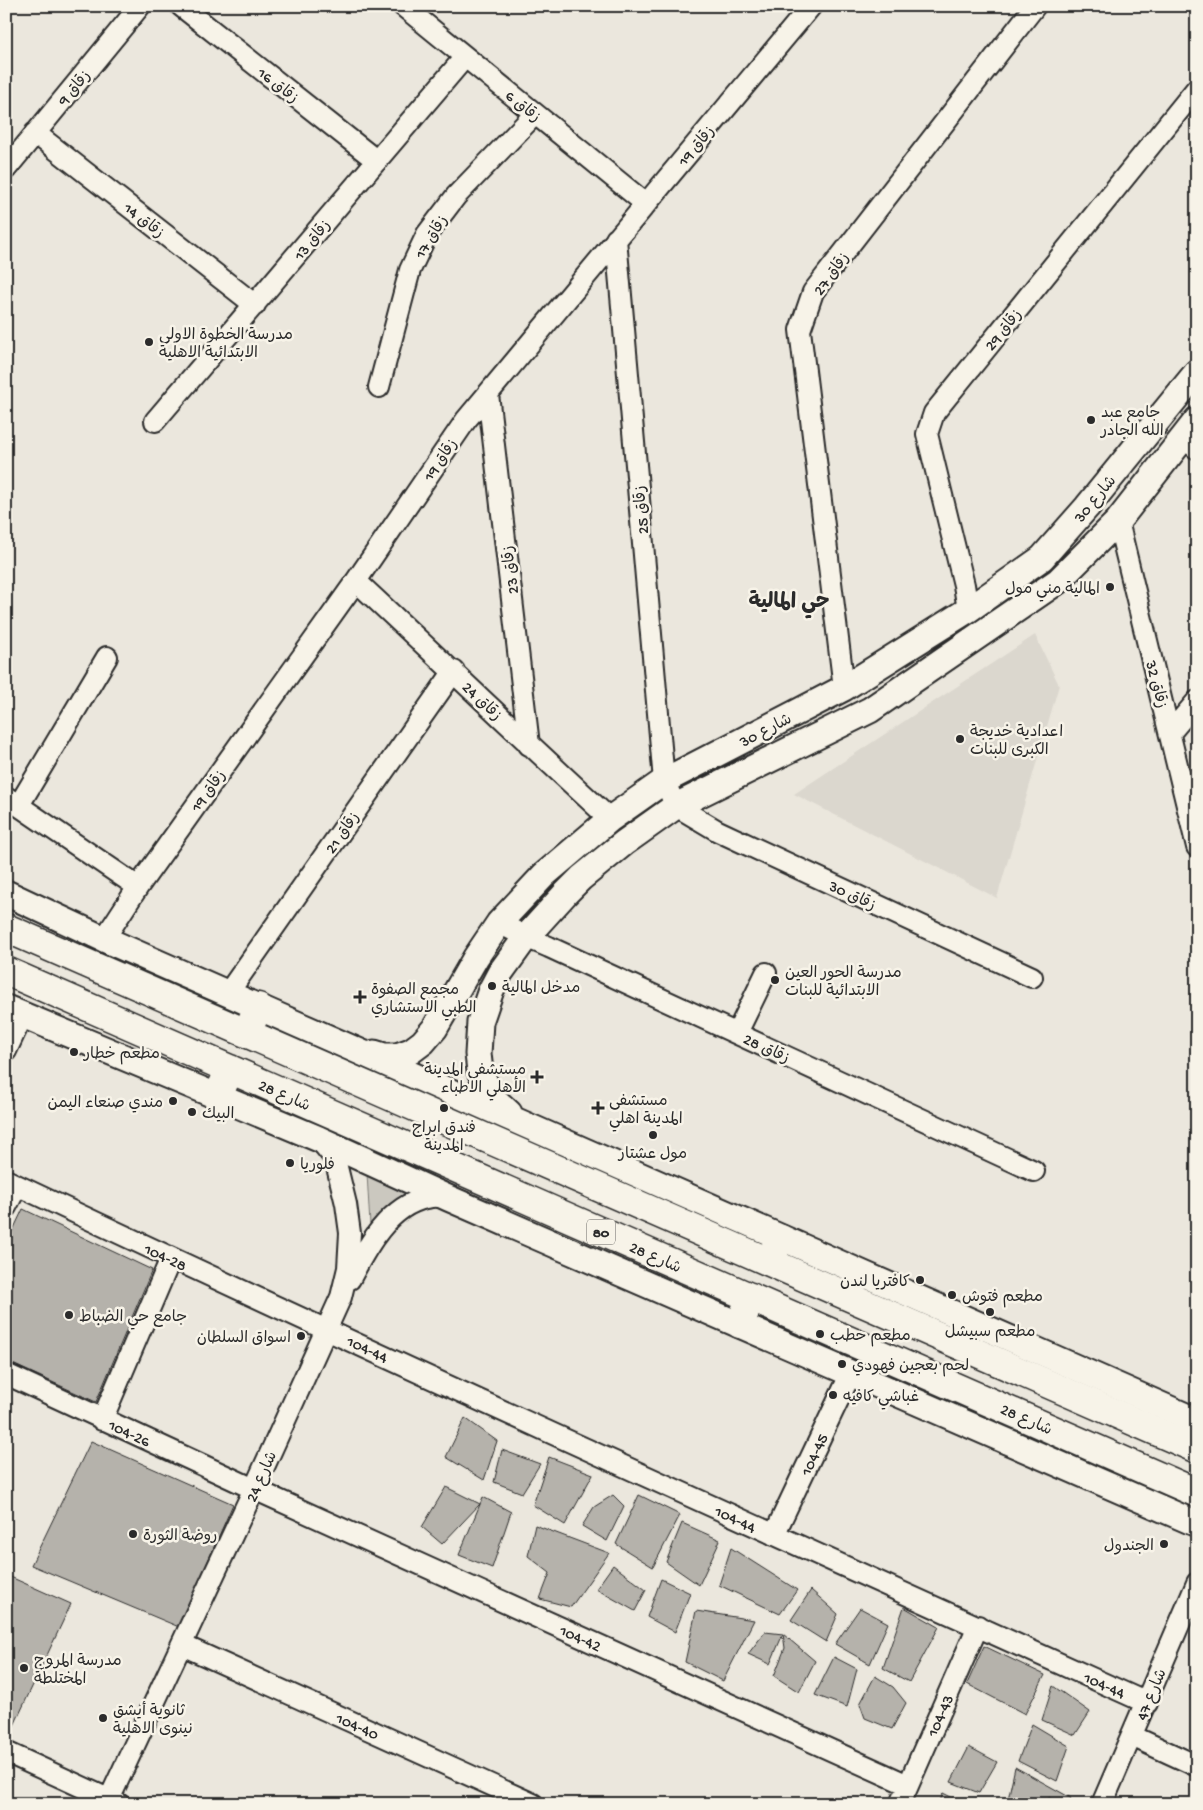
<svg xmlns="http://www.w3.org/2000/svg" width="1203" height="1810" font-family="'Gochi Hand','Playpen Sans Arabic',sans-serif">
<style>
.built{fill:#dbd7ce}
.green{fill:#cbc8bf;stroke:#7b7a75}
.building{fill:#b5b2ab;stroke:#2b2b2b}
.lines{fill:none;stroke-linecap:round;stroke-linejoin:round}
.minor-casing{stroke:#2b2b2b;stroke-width:24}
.major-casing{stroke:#2b2b2b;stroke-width:29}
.highway-casing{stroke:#2b2b2b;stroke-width:31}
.minor{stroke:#f7f3e8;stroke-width:20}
.major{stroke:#f7f3e8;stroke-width:25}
.highway{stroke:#f7f3e8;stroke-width:28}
.poi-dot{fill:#2b2b2b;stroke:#f7f3e8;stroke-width:2}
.labels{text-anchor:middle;stroke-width:5;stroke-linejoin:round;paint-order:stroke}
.shield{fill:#f7f3e8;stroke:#686764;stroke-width:1}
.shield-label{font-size:15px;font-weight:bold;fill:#2b2b2b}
.street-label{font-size:16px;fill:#2b2b2b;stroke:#f7f3e8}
.poi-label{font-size:16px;fill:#2b2b2b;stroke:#f7f3e8;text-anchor:start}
.district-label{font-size:21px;font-weight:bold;fill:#2b2b2b;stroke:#f7f3e8}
</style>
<rect width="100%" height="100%" fill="#ebe7dd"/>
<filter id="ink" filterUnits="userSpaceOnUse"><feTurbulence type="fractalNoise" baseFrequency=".02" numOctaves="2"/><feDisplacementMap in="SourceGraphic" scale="10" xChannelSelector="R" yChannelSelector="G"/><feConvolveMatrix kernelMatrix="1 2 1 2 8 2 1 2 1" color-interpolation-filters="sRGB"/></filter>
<g filter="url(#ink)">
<!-- built -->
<path class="built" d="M1035 635 1059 685 997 898 794 794Z"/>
<!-- green -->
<path class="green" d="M365 1139 438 1170 370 1225Z"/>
<!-- building -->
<path class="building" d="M23 1209 152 1270 96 1402 6 1361V1245Z
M465 1418 497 1441 484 1480 446 1457Z
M91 1441 233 1504 179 1627 31 1565Z
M502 1450 540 1464 522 1493 494 1482Z
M549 1457 593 1474 565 1525 533 1505Z
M446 1487 480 1504 442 1544 422 1527Z
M613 1495 624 1506 607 1541 582 1526 594 1507Z
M639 1495 680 1515 653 1567 616 1544Z
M483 1497 511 1512 492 1568 459 1555Z
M682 1523 720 1540 699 1585 666 1562Z
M535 1525 609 1553 571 1607 540 1599 550 1573 528 1556Z
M731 1548 797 1590 780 1614 719 1585Z
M613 1565 646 1590 635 1611 596 1589Z
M6 1575 71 1604 10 1734 6 1732Z
M661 1579 690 1593 675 1632 647 1617Z
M811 1590 838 1614 826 1642 791 1620Z
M904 1607 939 1627 909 1682 883 1668Z
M860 1608 888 1623 870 1664 835 1644Z
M696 1611 754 1620 723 1681 685 1662Z
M765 1632 783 1634 770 1664 748 1654Z
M783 1634 815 1661 799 1692 774 1676 785 1648Z
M984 1646 1045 1675 1025 1714 967 1684Z
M834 1657 857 1669 847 1707 815 1695Z
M875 1676 893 1687 906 1703 892 1729 865 1718 860 1704Z
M1053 1686 1090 1712 1075 1735 1042 1720Z
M1032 1724 1069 1746 1057 1781 1018 1761Z
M969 1747 997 1762 979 1793 951 1782Z
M1015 1767 1071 1798 1067 1804H1059L1049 1797 1048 1804H1007Z
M943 1793 965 1804H939Z"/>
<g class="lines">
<!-- minor casing -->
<g class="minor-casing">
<path id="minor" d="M181 6 377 161
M403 6 646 204
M35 133 255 305
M6 169 140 6
M616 239 664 781 676 806 718 831 1032 977
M379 387 410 270 427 234 456 196 535 114
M488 394 529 745
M155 421 465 57
M1183 437 1197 449
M1118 521 1197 847
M356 581C441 660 524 740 610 819
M968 610 964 585 927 434 934 413 1197 88
M844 688 800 330 813 292 1035 6
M1170 733 1197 701
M6 797 138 887
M19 805 107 657
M499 923 526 937 549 947 1034 1171
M104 939 138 887 356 581 466 420 811 6
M228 993 454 671
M737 1033 766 973
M6 1051 23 1015
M6 1180C384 1359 766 1531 1147 1703
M6 1207 17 1186
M350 1279C366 1248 389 1205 427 1198 433 1196 441 1197 447 1198
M6 1374 254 1489 908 1785
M102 1420 171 1258
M774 1535 851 1373
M182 1645 533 1804
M1132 1736 1197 1766
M6 1752 119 1804
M107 1804 254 1489 341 1297 348 1268 350 1233 346 1204 335 1159 319 1139
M900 1804 978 1626
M1102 1804 1197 1583"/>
</g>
<!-- major casing -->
<g class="major-casing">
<path id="major" d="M6 893 104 939 1197 1421
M6 1008 319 1139 448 1198 1197 1524
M374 1053 384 1056H397L411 1051 423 1042 435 1028 476 957 499 923 544 875 610 819 664 781 844 688 968 610 1042 558 1087 507 1197 372
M509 1113 495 1100 487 1087 480 1071 478 1054 480 1022 491 990 500 973 526 937 565 894 581 878 624 843 676 806 870 710 1058 581 1118 521 1197 420"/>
</g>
<!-- highway casing -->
<g class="highway-casing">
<path id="highway" d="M6 928 1197 1449
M6 971 1197 1493
M247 1033 258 1007
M218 1096 230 1069
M768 1261 781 1239
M740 1324 751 1297"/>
</g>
<!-- minor -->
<use href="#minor" class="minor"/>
<!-- major -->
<use href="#major" class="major"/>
<!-- highway -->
<use href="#highway" class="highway"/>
</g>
</g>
<!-- markers -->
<g class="poi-dot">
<circle cx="149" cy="342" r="5"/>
<circle cx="1091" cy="420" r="5"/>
<circle cx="1110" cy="587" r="5"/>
<circle cx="960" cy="739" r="5"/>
<circle cx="775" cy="980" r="5"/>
<circle cx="492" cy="986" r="5"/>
<path d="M357.5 989.5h5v5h5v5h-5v5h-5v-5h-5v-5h5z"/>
<circle cx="74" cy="1052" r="5"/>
<path d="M534.5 1069.5h5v5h5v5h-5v5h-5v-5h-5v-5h5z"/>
<circle cx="173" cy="1101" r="5"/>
<circle cx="444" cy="1108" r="5"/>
<path d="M595.5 1100.5h5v5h5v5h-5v5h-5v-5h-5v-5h5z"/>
<circle cx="192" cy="1112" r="5"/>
<circle cx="653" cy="1135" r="5"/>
<circle cx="290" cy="1163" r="5"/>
<circle cx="920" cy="1280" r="5"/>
<circle cx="952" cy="1295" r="5"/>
<circle cx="990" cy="1312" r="5"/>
<circle cx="69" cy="1315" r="5"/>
<circle cx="820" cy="1334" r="5"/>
<circle cx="301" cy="1336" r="5"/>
<circle cx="842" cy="1364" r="5"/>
<circle cx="833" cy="1395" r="5"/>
<circle cx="133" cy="1534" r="5"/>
<circle cx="1164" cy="1544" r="5"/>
<circle cx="24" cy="1668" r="5"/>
<circle cx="103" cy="1718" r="5"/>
</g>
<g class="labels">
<!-- shield labels -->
<rect class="shield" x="587" y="1219.5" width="28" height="25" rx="4"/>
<g class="shield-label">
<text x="601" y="1237">80</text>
</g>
<!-- street labels -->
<g class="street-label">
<text transform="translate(279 84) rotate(38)" y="6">زقاق 16</text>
<text transform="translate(73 87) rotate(-50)" y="6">زقاق 9</text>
<text transform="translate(524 105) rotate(39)" y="6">زقاق 6</text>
<text transform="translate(695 145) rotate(-50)" y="6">زقاق 19</text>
<text transform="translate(145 219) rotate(38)" y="6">زقاق 14</text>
<text transform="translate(430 236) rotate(-58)" y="6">زقاق 17</text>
<text transform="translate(311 239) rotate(-50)" y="6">زقاق 13</text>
<text transform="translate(830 273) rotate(-54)" y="6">زقاق 27</text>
<text transform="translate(1002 329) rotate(-51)" y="6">زقاق 29</text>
<text transform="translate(439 459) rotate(-56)" y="6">زقاق 19</text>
<text transform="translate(1094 498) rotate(-50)" y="6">شارع 30</text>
<text transform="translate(640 510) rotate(-95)" y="6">زقاق 25</text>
<text transform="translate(509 570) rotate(-97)" y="6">زقاق 23</text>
<text transform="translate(1158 684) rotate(76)" y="6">زقاق 32</text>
<text transform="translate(483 700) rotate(44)" y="6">زقاق 24</text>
<text transform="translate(765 729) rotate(-27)" y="6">شارع 30</text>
<text transform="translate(207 790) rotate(-54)" y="6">زقاق 19</text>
<text transform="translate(341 832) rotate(-55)" y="6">زقاق 21</text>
<text transform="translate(853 894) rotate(25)" y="6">زقاق 30</text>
<text transform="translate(767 1047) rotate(25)" y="6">زقاق 28</text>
<text transform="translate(285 1094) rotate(24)" y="6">شارع 28</text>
<text transform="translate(166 1256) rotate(25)" y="6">104-28</text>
<text transform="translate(656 1256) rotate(24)" y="6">شارع 28</text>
<text transform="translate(368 1348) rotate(25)" y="6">104-44</text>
<text transform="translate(1027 1418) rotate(24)" y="6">شارع 28</text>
<text transform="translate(130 1432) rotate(25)" y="6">104-26</text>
<text transform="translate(813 1454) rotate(-65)" y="6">104-45</text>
<text transform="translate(260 1476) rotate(-66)" y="6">شارع 24</text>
<text transform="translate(736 1518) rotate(25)" y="6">104-44</text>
<text transform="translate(581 1637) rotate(24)" y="6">104-42</text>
<text transform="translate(1105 1684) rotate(24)" y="6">104-44</text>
<text transform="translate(1150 1694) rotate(-67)" y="6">شارع 47</text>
<text transform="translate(939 1715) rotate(-66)" y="6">104-43</text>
<text transform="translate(358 1725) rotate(24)" y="6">104-40</text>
</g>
<!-- poi labels -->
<g class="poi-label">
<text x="159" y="339">مدرسة الخطوة الاولى<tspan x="159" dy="18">الابتدائية الاهلية</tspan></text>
<text x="1101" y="417">جامع عبد<tspan x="1101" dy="18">الله الجادر</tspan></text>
<text x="1100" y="593" text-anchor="end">المالية مني مول</text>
<text x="970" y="736">اعدادية خديجة<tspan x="970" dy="18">الكبرى للبنات</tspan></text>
<text x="785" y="977">مدرسة الحور العين<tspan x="785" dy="18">الابتدائية للبنات</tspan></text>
<text x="502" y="992">مدخل المالية</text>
<text x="371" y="994">مجمع الصفوة<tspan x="371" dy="18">الطبي الاستشاري</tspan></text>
<text x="84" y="1058">مطعم خطار</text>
<text x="526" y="1074" text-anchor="end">مستشفى المدينة<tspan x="526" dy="18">الأهلي الاطباء</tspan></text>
<text x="609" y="1105">مستشفى<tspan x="609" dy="18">المدينة اهلي</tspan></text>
<text x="163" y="1107" text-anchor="end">مندي صنعاء اليمن</text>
<text x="202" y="1118">البيك</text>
<text x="444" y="1132" text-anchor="middle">فندق ابراج<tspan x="444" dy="18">المدينة</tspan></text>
<text x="653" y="1158" text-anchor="middle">مول عشتار</text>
<text x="300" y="1169">فلوريا</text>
<text x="910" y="1286" text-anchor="end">كافتريا لندن</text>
<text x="962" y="1301">مطعم فتوش</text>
<text x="79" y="1321">جامع حي الضباط</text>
<text x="990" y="1336" text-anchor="middle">مطعم سبيشل</text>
<text x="830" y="1340">مطعم حطب</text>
<text x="291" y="1342" text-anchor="end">اسواق السلطان</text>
<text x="852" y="1370">لحم بعجين فهودي</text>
<text x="843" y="1401">غباشي كافيه</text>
<text x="143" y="1540">روضة الثورة</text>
<text x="1154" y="1550" text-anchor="end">الجندول</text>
<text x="34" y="1665">مدرسة المروج<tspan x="34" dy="18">المختلطة</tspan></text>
<text x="113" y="1715">ثانوية أيشق<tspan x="113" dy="18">نينوى الاهلية</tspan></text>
</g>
<!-- district labels -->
<g class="district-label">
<text x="789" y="607">حي المالية</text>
</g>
</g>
<!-- margin -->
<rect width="1203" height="1810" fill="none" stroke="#f7f3e8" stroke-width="25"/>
<rect x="12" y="12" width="1178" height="1785" fill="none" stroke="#2b2b2b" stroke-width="2" filter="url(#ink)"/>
</svg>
